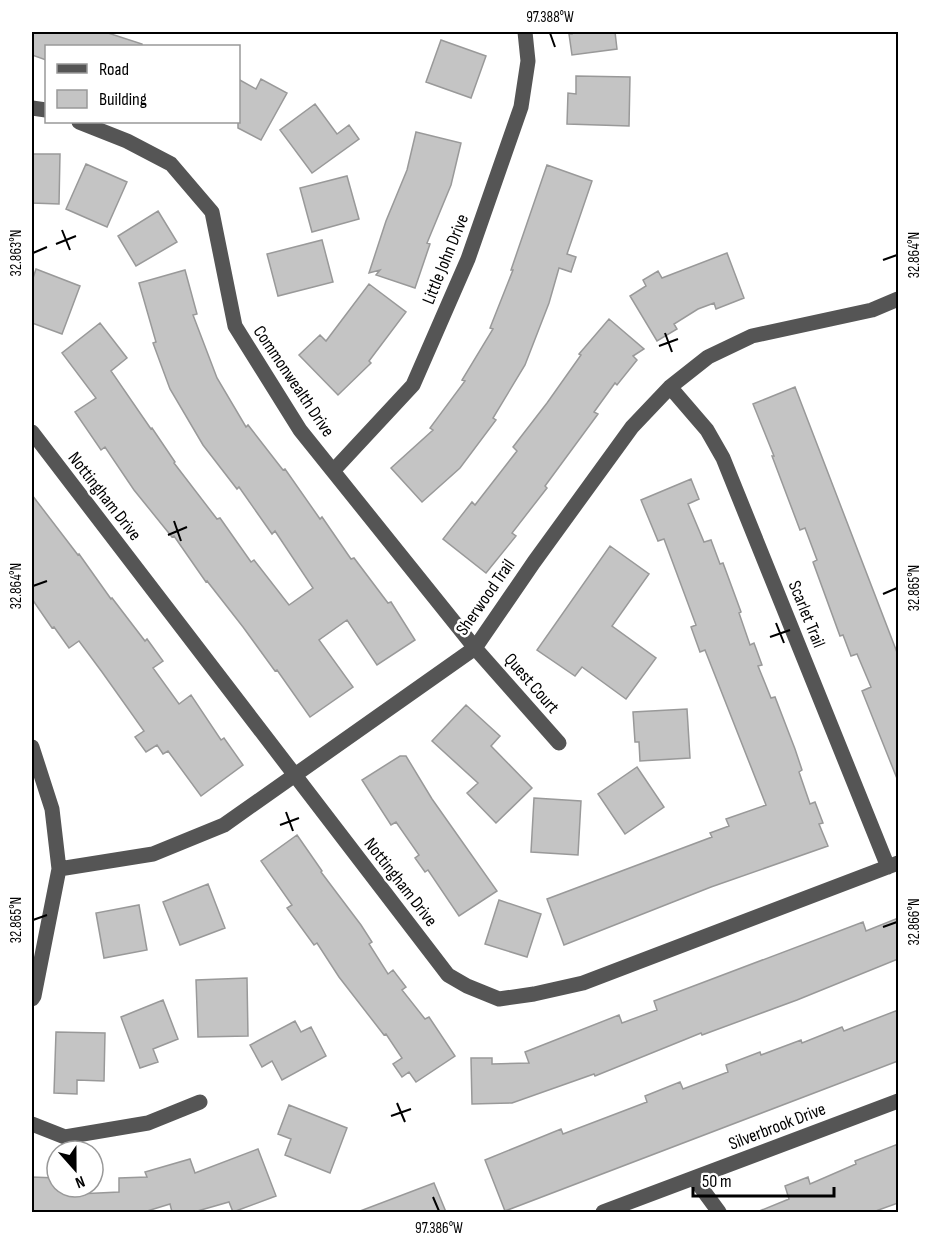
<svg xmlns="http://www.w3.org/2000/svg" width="930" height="1244" font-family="'Sofia Sans Condensed',sans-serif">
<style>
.building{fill:#c4c4c4;stroke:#999;stroke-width:1.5}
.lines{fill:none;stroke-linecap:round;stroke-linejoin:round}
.minor{stroke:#555;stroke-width:15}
.ticks{fill:none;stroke:#000;stroke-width:2}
.labels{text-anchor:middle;stroke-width:5;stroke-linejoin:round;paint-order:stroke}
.street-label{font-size:18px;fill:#000;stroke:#fff}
.neatline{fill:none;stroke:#000;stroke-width:2}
.ticks-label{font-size:15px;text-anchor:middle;fill:#000}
</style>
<rect width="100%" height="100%" fill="#fff"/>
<!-- building -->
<path class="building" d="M32 32H105L142 44V46H46V60L32 55Z
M572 32H615L617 49 572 55 569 34H572Z
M441 40 486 56 471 98 426 82Z
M576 76 630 77 629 126 567 124 568 93 576 94Z
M238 79 256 89 261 79 287 93 261 140 238 128Z
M315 104 337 134 349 125 359 139 312 173 280 130Z
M416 132 461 143 451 185 427 243 430 244 415 288 376 275 380 270 369 273 386 221 407 170Z
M32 154H60L59 204 32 203Z
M86 164 127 182 107 227 66 209Z
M547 165 592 181 567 254 576 257 571 272 559 268 549 303 525 365 493 418 496 420 460 468 422 502 391 468 433 430 430 428 465 381 462 380 493 329 490 328 513 270H511Z
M347 176 359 219 312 232 300 188Z
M158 211 177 242 136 266 118 236Z
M322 240 333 282 278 296 267 254Z
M727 253 744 298 716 309 714 303 698 309 674 324 677 329 657 341 630 296 646 286 643 280 658 271 662 278Z
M36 269 80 286 62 334 32 323V281Z
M185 270 197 314 193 315 217 378 246 427 248 425 283 470 285 469 320 519 322 517 351 559 354 558 388 603 391 602 415 640 377 665 347 620 319 640 353 687 310 717 277 670 275 671 243 627 207 581 206 582 174 536 172 537 134 490 105 447 101 450 75 412 96 398 62 353 100 323 127 358 111 371 151 429 152 428 175 462 174 463 217 519 220 518 251 562 254 560 289 605 313 588 275 531 272 534 239 487 237 489 203 445 170 389 153 343 156 342 139 283Z
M369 284 406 312 369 361 371 363 338 395 299 355 320 335 326 341Z
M609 319 644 349 633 356 637 360 617 385 615 383 594 412 598 414 545 486 547 488 512 533 516 536 486 573 443 539 472 502 475 505 517 451 513 447 547 403 581 355 579 354Z
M795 387 898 655V781L862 691 871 687 857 654 851 656 843 635 840 636 813 562 817 560 805 528 800 530 772 456H774L753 404Z
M691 479 699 499 688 504 704 542 711 540 720 564 723 563 741 612 739 613 750 645 754 643 762 665 758 666 771 698 775 697 795 749 802 770 799 772 810 804 815 802 823 823 819 824 828 846 711 887 564 945 547 899 712 837 710 833 729 826 726 819 766 805 705 650 700 652 691 627 696 625 664 539 658 541 641 500Z
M32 495 78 555 79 554 111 599 112 598 145 641 147 639 163 661 153 668 179 704 191 695 221 740 224 738 243 765 201 796 168 751 163 754 157 745 146 752 135 737 144 731 102 672 79 641 69 648 54 627 52 628 32 599Z
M610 546 649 574 612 626 656 658 626 699 582 667 575 676 537 650Z
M466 705 500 736 491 746 532 788 496 823 467 793 478 783 432 741Z
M687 709 690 758 640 761 639 742H635L633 712Z
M400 756H406L432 799 497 891 459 916 428 870 425 872 415 858 419 855 396 822 391 825 362 780Z
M637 767 664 807 625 834 598 794Z
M534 798 581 801 578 855 531 852Z
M297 835 322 871 321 872 361 925 372 942 369 944 388 974 393 970 406 987 402 990 425 1019 429 1017 455 1056 416 1082 409 1072 402 1077 393 1064 402 1058 386 1034 384 1035 339 977 317 943 314 945 287 908 292 905 261 861Z
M208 884 225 928 180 945 163 902Z
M499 900 541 914 527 957 485 944Z
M139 905 147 950 104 958 96 913Z
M898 918V959L797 1000 702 1035 701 1033 595 1076 594 1074 512 1103 472 1104 471 1058H492V1064L529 1063 525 1052 619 1015 622 1023 657 1010 654 1001 863 922 866 931Z
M247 978 248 1036 198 1037 196 980Z
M163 1000 178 1039 153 1049 158 1062 140 1068 121 1017Z
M898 1010V1061L505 1211 485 1160 561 1129 563 1134 647 1102 645 1096 680 1082 683 1089 728 1072 726 1065 760 1052 761 1055 801 1040 802 1043 842 1027 844 1031Z
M295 1021 301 1032 311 1027 326 1056 282 1080 272 1061 262 1067 250 1045Z
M56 1032 105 1033 104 1081 77 1080V1094L54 1093Z
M289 1105 347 1128 330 1173 285 1155 291 1139 278 1134Z
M898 1144V1203L873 1212H757L789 1199 785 1186 808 1177 810 1184 856 1164 855 1161Z
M258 1149 276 1196 233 1212 229 1202 194 1212H172L170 1204 144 1212H32V1177L57 1178V1187H78V1194L119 1192V1178L147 1177 145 1172 190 1159 195 1173Z
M434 1183 446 1212H360V1211Z"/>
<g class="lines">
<!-- minor -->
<path class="minor" d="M32 108 46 110
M79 122 127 141 171 164 212 212 235 326 300 430 475 648 559 743
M670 387 707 430 723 458 888 867
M32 432 448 975 467 986 499 999 534 994 583 983 898 863
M333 471 413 385 468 259 521 107 528 61 525 32
M32 747 52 809 59 869 34 996 32 999
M59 869 153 854 224 825 475 648 534 562 632 427 670 387 708 357 752 336 872 310 898 299
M32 1124 65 1137 148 1123 200 1102
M694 1178 719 1212
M603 1212 898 1101"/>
</g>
<!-- ticks -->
<path class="ticks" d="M550 33 555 47M62 230 70 250M56 244 76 236M33 253 47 247M883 260 897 255M665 333 672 352M659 346 678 339M174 521 181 541M168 535 187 527M33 586 47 581M883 594 897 588M776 623 784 643M770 637 790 630M286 812 293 831M280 825 299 818M33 920 47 915M883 927 897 922M397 1103 405 1122M391 1116 411 1109M433 1197 439 1211"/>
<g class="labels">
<!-- street labels -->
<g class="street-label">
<text transform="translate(445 259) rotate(-68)" y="6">Little John Drive</text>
<text transform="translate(294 381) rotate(56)" y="6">Commonwealth Drive</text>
<text transform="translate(105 496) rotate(52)" y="6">Nottingham Drive</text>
<text transform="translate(485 597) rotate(-55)" y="6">Sherwood Trail</text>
<text transform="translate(807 614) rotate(68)" y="6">Scarlet Trail</text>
<text transform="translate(532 683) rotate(49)" y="6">Quest Court</text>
<text transform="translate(401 882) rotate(52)" y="6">Nottingham Drive</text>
<text transform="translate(777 1126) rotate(-21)" y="6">Silverbrook Drive</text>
</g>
</g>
<!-- border -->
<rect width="930" height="1244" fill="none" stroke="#ffffff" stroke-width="66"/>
<!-- legend -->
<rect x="45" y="45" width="195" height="78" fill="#ffffff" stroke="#999999" stroke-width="1.5"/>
<rect x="57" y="64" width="30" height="9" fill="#555555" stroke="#999999" stroke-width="1.5"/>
<text x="99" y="75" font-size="18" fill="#000000">Road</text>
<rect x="57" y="90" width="30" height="18" fill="#c4c4c4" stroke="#999999" stroke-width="1.5"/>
<text x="99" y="105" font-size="18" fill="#000000">Building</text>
<!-- north arrow -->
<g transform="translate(75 1169) rotate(159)"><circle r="28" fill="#ffffff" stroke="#999999" stroke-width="1.5"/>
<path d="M0-4.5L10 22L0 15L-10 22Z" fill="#000000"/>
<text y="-9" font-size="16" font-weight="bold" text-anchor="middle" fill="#000000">N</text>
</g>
<!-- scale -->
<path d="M693 1187v9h141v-9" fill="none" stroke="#000000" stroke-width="3"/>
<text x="702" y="1187" font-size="18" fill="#000000" stroke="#ffffff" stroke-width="4.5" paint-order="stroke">50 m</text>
<rect x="33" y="33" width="864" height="1178" class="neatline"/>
<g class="ticks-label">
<text x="550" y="22">97.388°W</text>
<text transform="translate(16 253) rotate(-90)" y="5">32.863°N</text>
<text transform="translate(914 255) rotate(-90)" y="5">32.864°N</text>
<text transform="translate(16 586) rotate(-90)" y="5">32.864°N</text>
<text transform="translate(914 588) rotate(-90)" y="5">32.865°N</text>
<text transform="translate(16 920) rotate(-90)" y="5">32.865°N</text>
<text transform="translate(914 922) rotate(-90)" y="5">32.866°N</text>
<text x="439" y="1233">97.386°W</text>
</g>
</svg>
